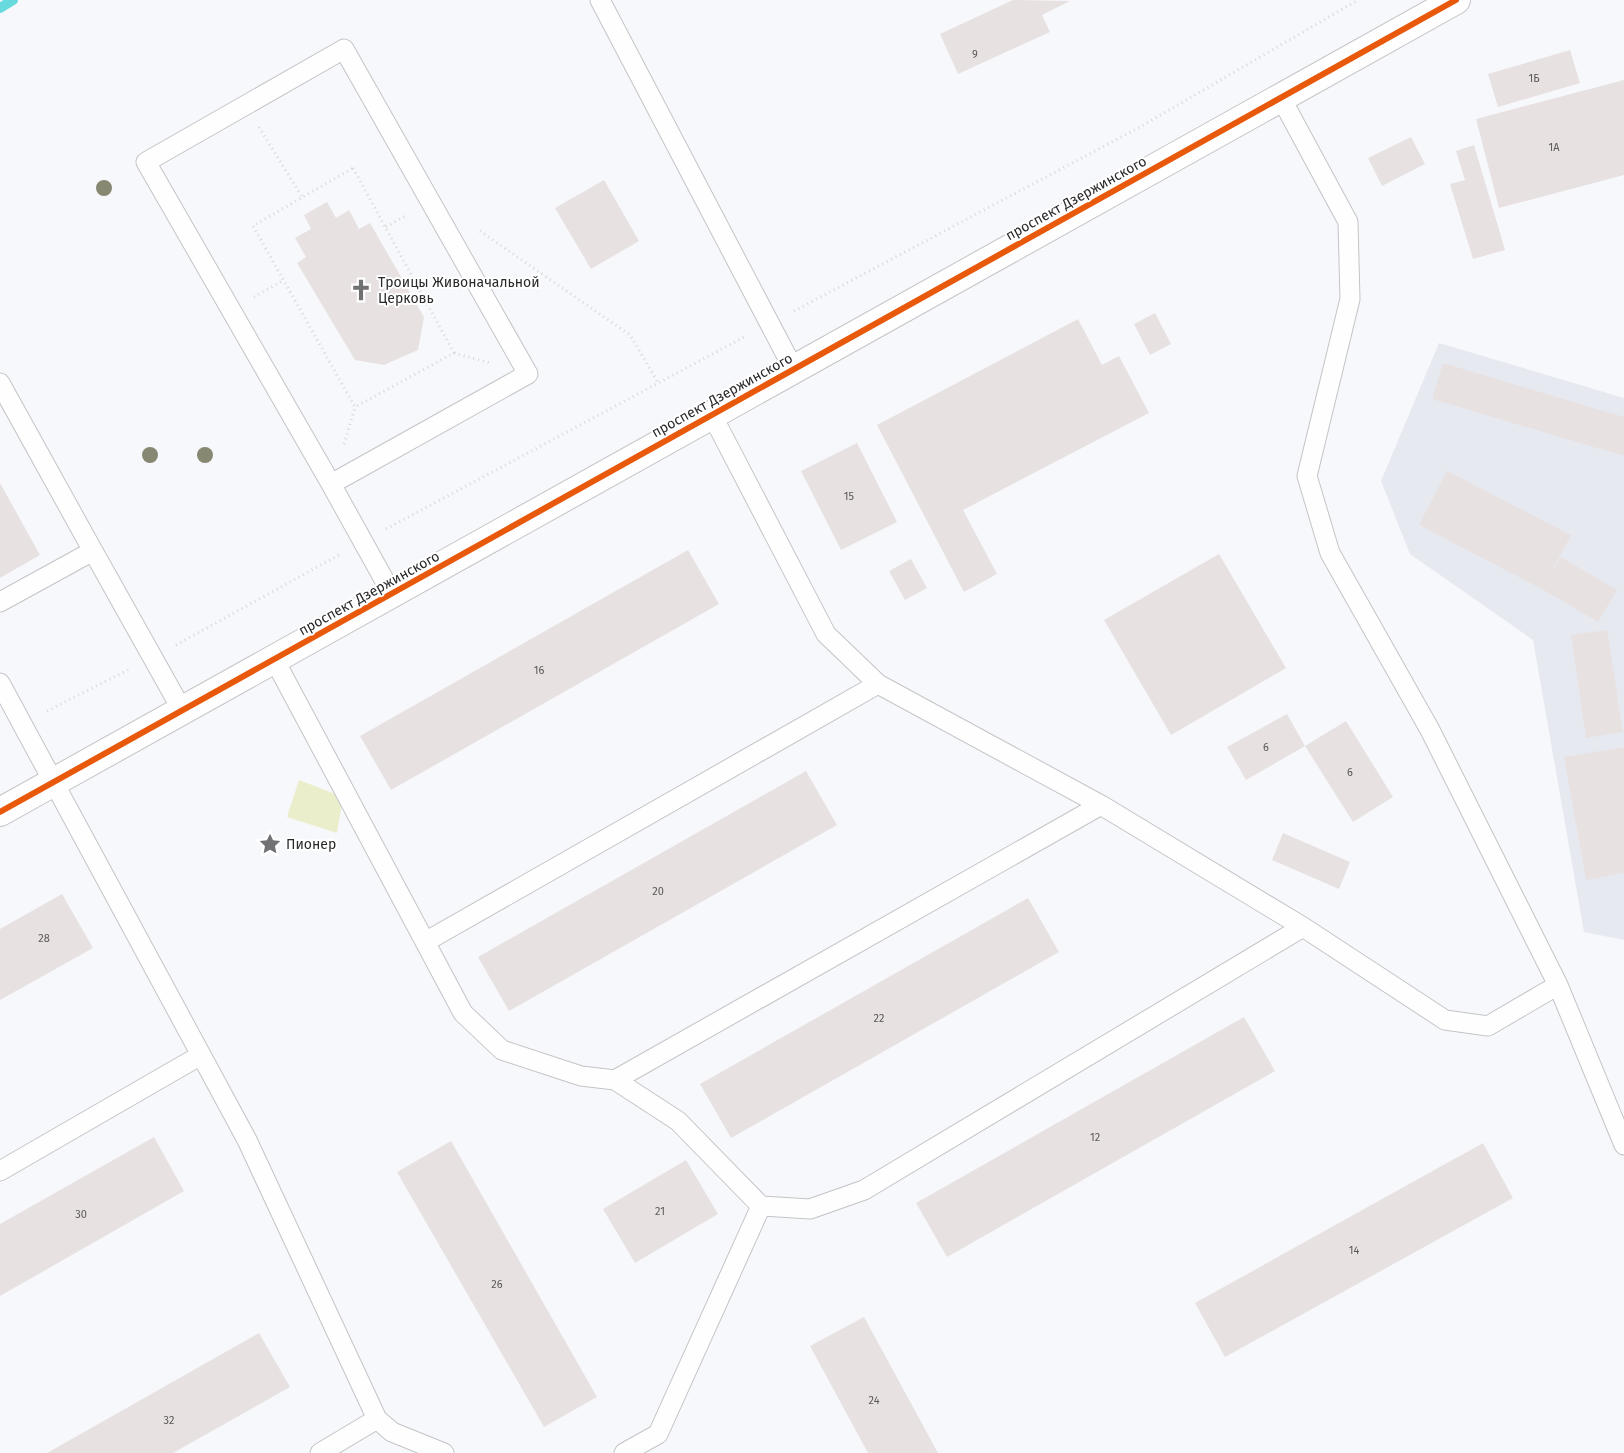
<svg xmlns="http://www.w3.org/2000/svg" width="1624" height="1453" font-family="'Fira Sans',sans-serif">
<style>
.built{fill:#e7e9f1}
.green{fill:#eaeeca}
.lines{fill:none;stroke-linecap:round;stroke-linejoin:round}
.stream{stroke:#68dade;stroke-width:10}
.building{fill:#e8e1e1}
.service-casing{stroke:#c4c4c7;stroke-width:21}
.tertiary-casing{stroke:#c4c4c7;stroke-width:30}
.path{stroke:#d7d7d7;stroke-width:3;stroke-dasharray:1 4;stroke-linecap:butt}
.service{stroke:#fefefe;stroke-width:19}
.tertiary{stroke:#fefefe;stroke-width:28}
.cycleway-casing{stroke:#fff;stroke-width:9}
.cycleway{stroke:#e8590c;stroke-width:6}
.tree{fill:#878872}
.labels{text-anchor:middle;stroke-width:4;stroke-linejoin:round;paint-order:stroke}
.number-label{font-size:11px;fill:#5b595a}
.street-label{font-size:14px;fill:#29292b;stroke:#fff}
.poi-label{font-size:14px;fill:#29292b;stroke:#fff;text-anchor:start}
</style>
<rect width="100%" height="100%" fill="#f7f8fb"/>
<!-- built -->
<path class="built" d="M1439 343 1624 398V940L1584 932 1533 640 1410 554 1381 481Z"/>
<!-- green -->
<path class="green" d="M299 780 343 797 337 833 287 817Z"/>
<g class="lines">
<!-- stream -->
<path class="stream" d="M0 8 13 0"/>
</g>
<!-- building -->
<path class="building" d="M1013 0 1070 1 1042 15 1050 32 958 74 940 34Z
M1570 50 1580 83 1498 107 1488 74Z
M1624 80V175L1499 208 1476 119Z
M1411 137 1425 164 1382 186 1368 158Z
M1474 145 1505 250 1473 259 1450 184 1465 180 1456 151Z
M604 180 639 241 591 269 555 208Z
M327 202 336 218 349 210 359 229 370 223 424 317 418 350 384 365 355 360 297 263 306 257 295 238 311 229 304 215Z
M1155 313 1171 344 1150 355 1134 324Z
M1078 319 1102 365 1119 356 1149 413 963 510 997 574 964 592 877 425Z
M1443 363 1624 417V456L1432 399Z
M857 443 897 522 841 550 801 471Z
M1447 471 1571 535 1547 581 1561 557 1617 590 1598 622 1542 589 1419 525Z
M0 483 40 555 0 578Z
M688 550 719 604 391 790 360 736Z
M1219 554 1286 668 1171 735 1104 620Z
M911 559 927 588 905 600 889 571Z
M1607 630 1623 732 1586 738 1571 635Z
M1287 714 1305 746 1346 721 1393 797 1353 822 1305 746 1246 780 1227 747Z
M1624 747V873L1586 880 1564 757Z
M806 771 837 825 509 1011 478 957Z
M1283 833 1350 862 1339 889 1272 860Z
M62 894 93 948 0 1000V929Z
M1028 898 1059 952 731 1138 700 1084Z
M1244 1017 1275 1071 947 1257 916 1203Z
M154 1137 184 1191 0 1296V1224Z
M451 1141 597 1397 544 1427 397 1172Z
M1483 1143 1513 1198 1225 1357 1195 1303Z
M686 1160 718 1214 635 1263 603 1209Z
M864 1317 938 1453H868L810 1346Z
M259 1333 290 1387 173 1453H47Z"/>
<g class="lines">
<!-- service casing -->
<g class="service-casing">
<path id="service" d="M600 0 794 370
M1281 98 1348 222 1350 299 1307 476 1330 553 1430 730 1558 985 1624 1145
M0 383 93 551
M712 415 826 634 878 684 1101 805 1303 927 1445 1020 1488 1026 1558 985
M331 484 528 374 344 49 146 162 331 484 392 594
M0 602 93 551 182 710
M274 659 463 1013 502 1050 581 1076 615 1080 678 1121 761 1206 810 1209 864 1190 1303 927
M0 683 247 1140 377 1419 392 1432 444 1453
M425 942 878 684
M615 1080 1101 805
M0 1171 201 1055
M320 1453 377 1419
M624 1453 658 1434 761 1206"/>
</g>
<!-- tertiary casing -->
<g class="tertiary-casing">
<path id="tertiary" d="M0 812 1456 0"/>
</g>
<!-- path -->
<path class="path" d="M259 127 302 197
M353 168 454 353 355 407 253 226Z
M386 227 407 215
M480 231 630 335 659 384
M254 297 284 280
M794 311 1140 127 1358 0
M454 353 490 363
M344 444 355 407
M386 529 746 336
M176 645 339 555
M47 711 128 670"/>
<!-- service -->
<use href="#service" class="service"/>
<!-- tertiary -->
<use href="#tertiary" class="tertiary"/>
<!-- cycleway casing -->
<g class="cycleway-casing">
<path id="cycleway" d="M0 812 1456 0"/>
</g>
<!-- cycleway -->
<use href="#cycleway" class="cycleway"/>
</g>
<!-- trees -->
<g class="tree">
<circle cx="104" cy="188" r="8"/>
<circle cx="150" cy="455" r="8"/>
<circle cx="205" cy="455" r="8"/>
</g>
<!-- icons -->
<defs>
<g id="church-bare" transform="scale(1.725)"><path d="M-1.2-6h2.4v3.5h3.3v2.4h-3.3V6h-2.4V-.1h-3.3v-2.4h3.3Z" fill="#717174" stroke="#fff" stroke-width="2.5" paint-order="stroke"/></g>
<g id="sight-bare" transform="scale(1.725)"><path d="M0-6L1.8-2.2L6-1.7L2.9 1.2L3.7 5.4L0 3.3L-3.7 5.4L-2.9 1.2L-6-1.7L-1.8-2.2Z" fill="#717174" stroke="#fff" stroke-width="2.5" paint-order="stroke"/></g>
</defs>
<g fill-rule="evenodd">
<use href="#church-bare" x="361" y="290"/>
<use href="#sight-bare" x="270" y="844"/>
</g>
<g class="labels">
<!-- number labels -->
<g class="number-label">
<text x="975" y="58">9</text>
<text x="1534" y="82">1Б</text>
<text x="1554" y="151">1А</text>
<text x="849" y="500">15</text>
<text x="539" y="674">16</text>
<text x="1266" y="751">6</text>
<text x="1350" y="776">6</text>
<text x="658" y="895">20</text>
<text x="44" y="942">28</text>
<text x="879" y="1022">22</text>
<text x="1095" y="1141">12</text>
<text x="660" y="1215">21</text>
<text x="81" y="1218">30</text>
<text x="1354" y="1254">14</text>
<text x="497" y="1288">26</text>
<text x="874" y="1404">24</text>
<text x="169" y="1424">32</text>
</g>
<!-- street labels -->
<g class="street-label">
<text transform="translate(1076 198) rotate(-29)" y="5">проспект Дзержинского</text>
<text transform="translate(722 395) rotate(-29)" y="5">проспект Дзержинского</text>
<text transform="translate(369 593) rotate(-29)" y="5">проспект Дзержинского</text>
</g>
<!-- poi labels -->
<g class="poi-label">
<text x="378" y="287">Троицы Живоначальной<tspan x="378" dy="16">Церковь</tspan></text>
<text x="286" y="849">Пионер</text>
</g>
</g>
</svg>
